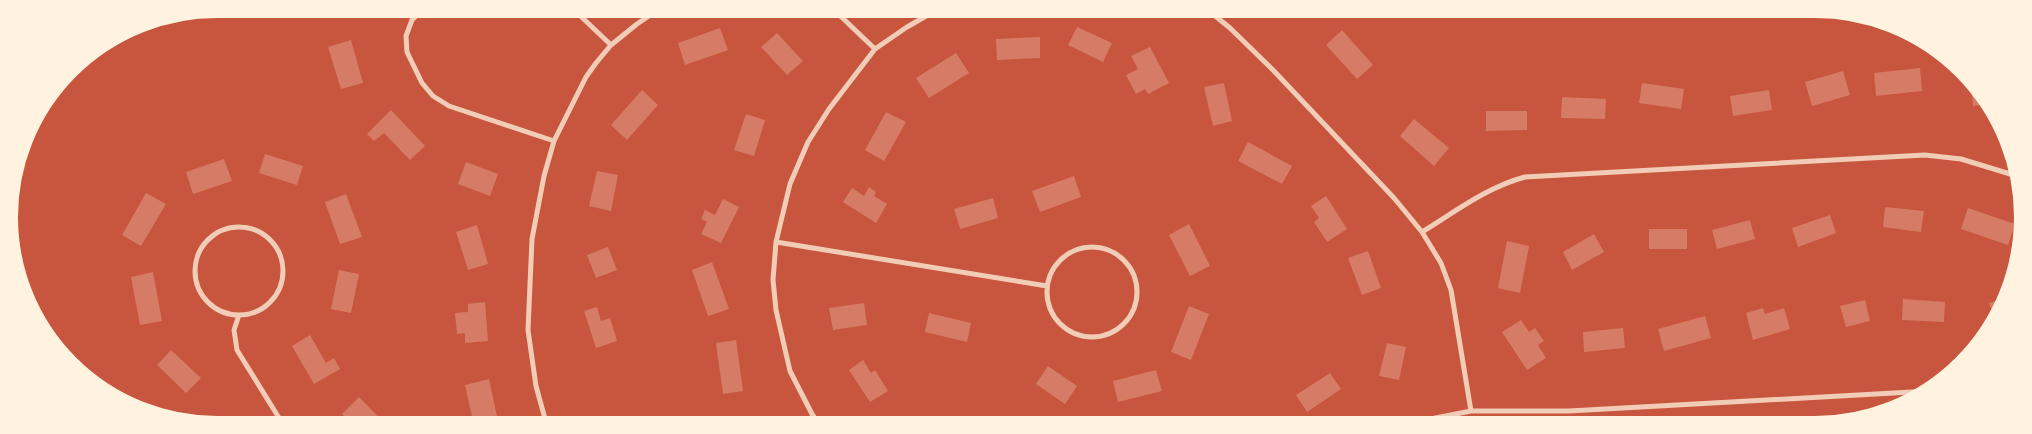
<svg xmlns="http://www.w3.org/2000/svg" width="2032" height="434" font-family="'Golos Text',sans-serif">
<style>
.building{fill:#d67c66}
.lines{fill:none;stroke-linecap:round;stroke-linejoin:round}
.minor{stroke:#f1ccb7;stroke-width:5}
.rim{fill:none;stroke:#fff3e0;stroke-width:6}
</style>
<rect width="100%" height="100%" fill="#c8553d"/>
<!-- building -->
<path class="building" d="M1285 7H1301V8L1286 12Z
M1077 27 1112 43 1103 62 1068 45Z
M720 28 728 50 685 65 678 43Z
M1342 30 1373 65 1357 79 1326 45Z
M777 33 803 61 787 75 761 47Z
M1040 37V58L997 60 996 39Z
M351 40 363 83 341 89 328 47Z
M1150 47 1169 83 1148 94 1145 89 1136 94 1126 75 1138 69 1131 56Z
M956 53 969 73 929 98 916 78Z
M1920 68 1922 91 1876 96 1874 73Z
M1843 71 1850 95 1812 106 1805 82Z
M1224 83 1232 121 1213 126 1204 87Z
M1642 83 1684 89 1681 109 1639 103Z
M1976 83 1982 89 1990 104 1973 106 1971 84Z
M642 90 658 105 627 140 611 125Z
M1769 90 1772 110 1733 116 1730 96Z
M1562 97 1606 99 1605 119 1561 118Z
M391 110 425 146 410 160 384 133 374 141 367 134Z
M1486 111H1527V130L1486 131Z
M886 112 906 122 884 161 865 150Z
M746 114 765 120 754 156 734 150Z
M1414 119 1449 148 1434 166 1400 136Z
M1248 142 1292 166 1282 184 1238 161Z
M265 154 303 166 297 185 259 173Z
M224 159 232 181 193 194 186 172Z
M466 162 498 174 490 196 458 184Z
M597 171 618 175 611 211 589 206Z
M1074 176 1081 197 1040 212 1032 191Z
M869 187 876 192 874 196 887 204 876 223 843 202 852 188 864 196Z
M146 193 166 204 141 246 122 235Z
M346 194 362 237 340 244 325 202Z
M1326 196 1347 229 1327 242 1314 222 1319 218 1311 206Z
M993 198 998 218 960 229 954 209Z
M723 199 739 207 721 243 701 234 707 222 701 219 705 210 715 215Z
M1885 207 1924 211 1921 232 1883 227Z
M1968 208 2015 224 2008 245 1961 229Z
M1830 215 1836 233 1798 247 1792 228Z
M1750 220 1755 239 1717 249 1712 230Z
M1189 224 1210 266 1190 276 1169 235Z
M477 225 488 264 468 270 456 232Z
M1649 229H1687V249H1649Z
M1594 234 1604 252 1572 270 1563 252Z
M1507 241 1529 246 1520 293 1498 288Z
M608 247 617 270 596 278 587 255Z
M1368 251 1381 288 1362 295 1348 258Z
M712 262 729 309 708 316 692 270Z
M339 270 359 274 351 313 331 309Z
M153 272 162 321 140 325 131 277Z
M2008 297 2004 310 1996 322 1989 303Z
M1903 299 1945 302 1944 322 1902 320Z
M1865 300 1870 321 1846 327 1840 306Z
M485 302 488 341 465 343V333L457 334 455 313 468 312V304Z
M864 303 867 325 833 330 829 308Z
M1189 306 1209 314 1191 360 1171 352Z
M597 307 601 321 610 318 617 341 596 348 584 311Z
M1763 308 1765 314 1784 308 1790 329 1753 340 1746 313Z
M929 313 971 323 967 342 925 332Z
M1705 316 1711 338 1664 351 1658 329Z
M1521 320 1529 332 1535 328 1544 341 1538 345 1546 358 1527 370 1502 332Z
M1623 328 1625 348 1584 352 1583 332Z
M44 332 56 350V351L50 346Z
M310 335 326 363 334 358 340 369 314 384 292 346Z
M736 340 743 391 723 394 716 343Z
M1387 343 1406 347 1399 380 1379 376Z
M171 350 201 378 186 393 157 365Z
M863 360 871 373 875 370 888 391 870 402 849 370Z
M1048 366 1077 386 1065 404 1036 384Z
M1156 370 1162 391 1118 402 1113 381Z
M1330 373 1341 389 1307 412 1296 395Z
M489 379 499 426H474L465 385Z
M359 397 387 426H353L342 414Z
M750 416 758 426H739Z
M1228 419 1240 426H1224Z
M926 421 939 426H925Z"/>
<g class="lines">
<!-- minor -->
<path class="minor" d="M426 6 412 20 406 36 407 52 422 83 433 96 449 106 554 141
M571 7 611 45
M831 7 875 49
M1204 7 1230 28 1273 70 1394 198 1422 232 1441 263 1451 290 1471 411
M195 271a44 44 0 1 1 88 0a44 44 0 1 1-88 0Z
M1422 232C1455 212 1487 187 1525 177L1925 155 1961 159 2020 177
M776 242 1047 286
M1047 292a45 45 0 1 1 90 0a45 45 0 1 1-90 0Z
M239 315 234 330 237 350 284 426
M547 426 536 386 528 330 532 239 544 176 554 141 586 77 596 63 611 45 637 24 662 7
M820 426 812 414 790 371 776 310 773 280 776 242 790 184 808 142 829 109 875 49 907 27 942 7
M1395 426 1471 411H1569L1929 391"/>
</g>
<!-- crop -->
<path d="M0 0H2032V434H0ZM217 15H1815A202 202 0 0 1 2017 217V217A202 202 0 0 1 1815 419H217A202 202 0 0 1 15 217V217A202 202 0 0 1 217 15Z" fill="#fff3e0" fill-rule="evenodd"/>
<path class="rim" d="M217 15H1815A202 202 0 0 1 2017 217V217A202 202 0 0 1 1815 419H217A202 202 0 0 1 15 217V217A202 202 0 0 1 217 15Z"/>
</svg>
